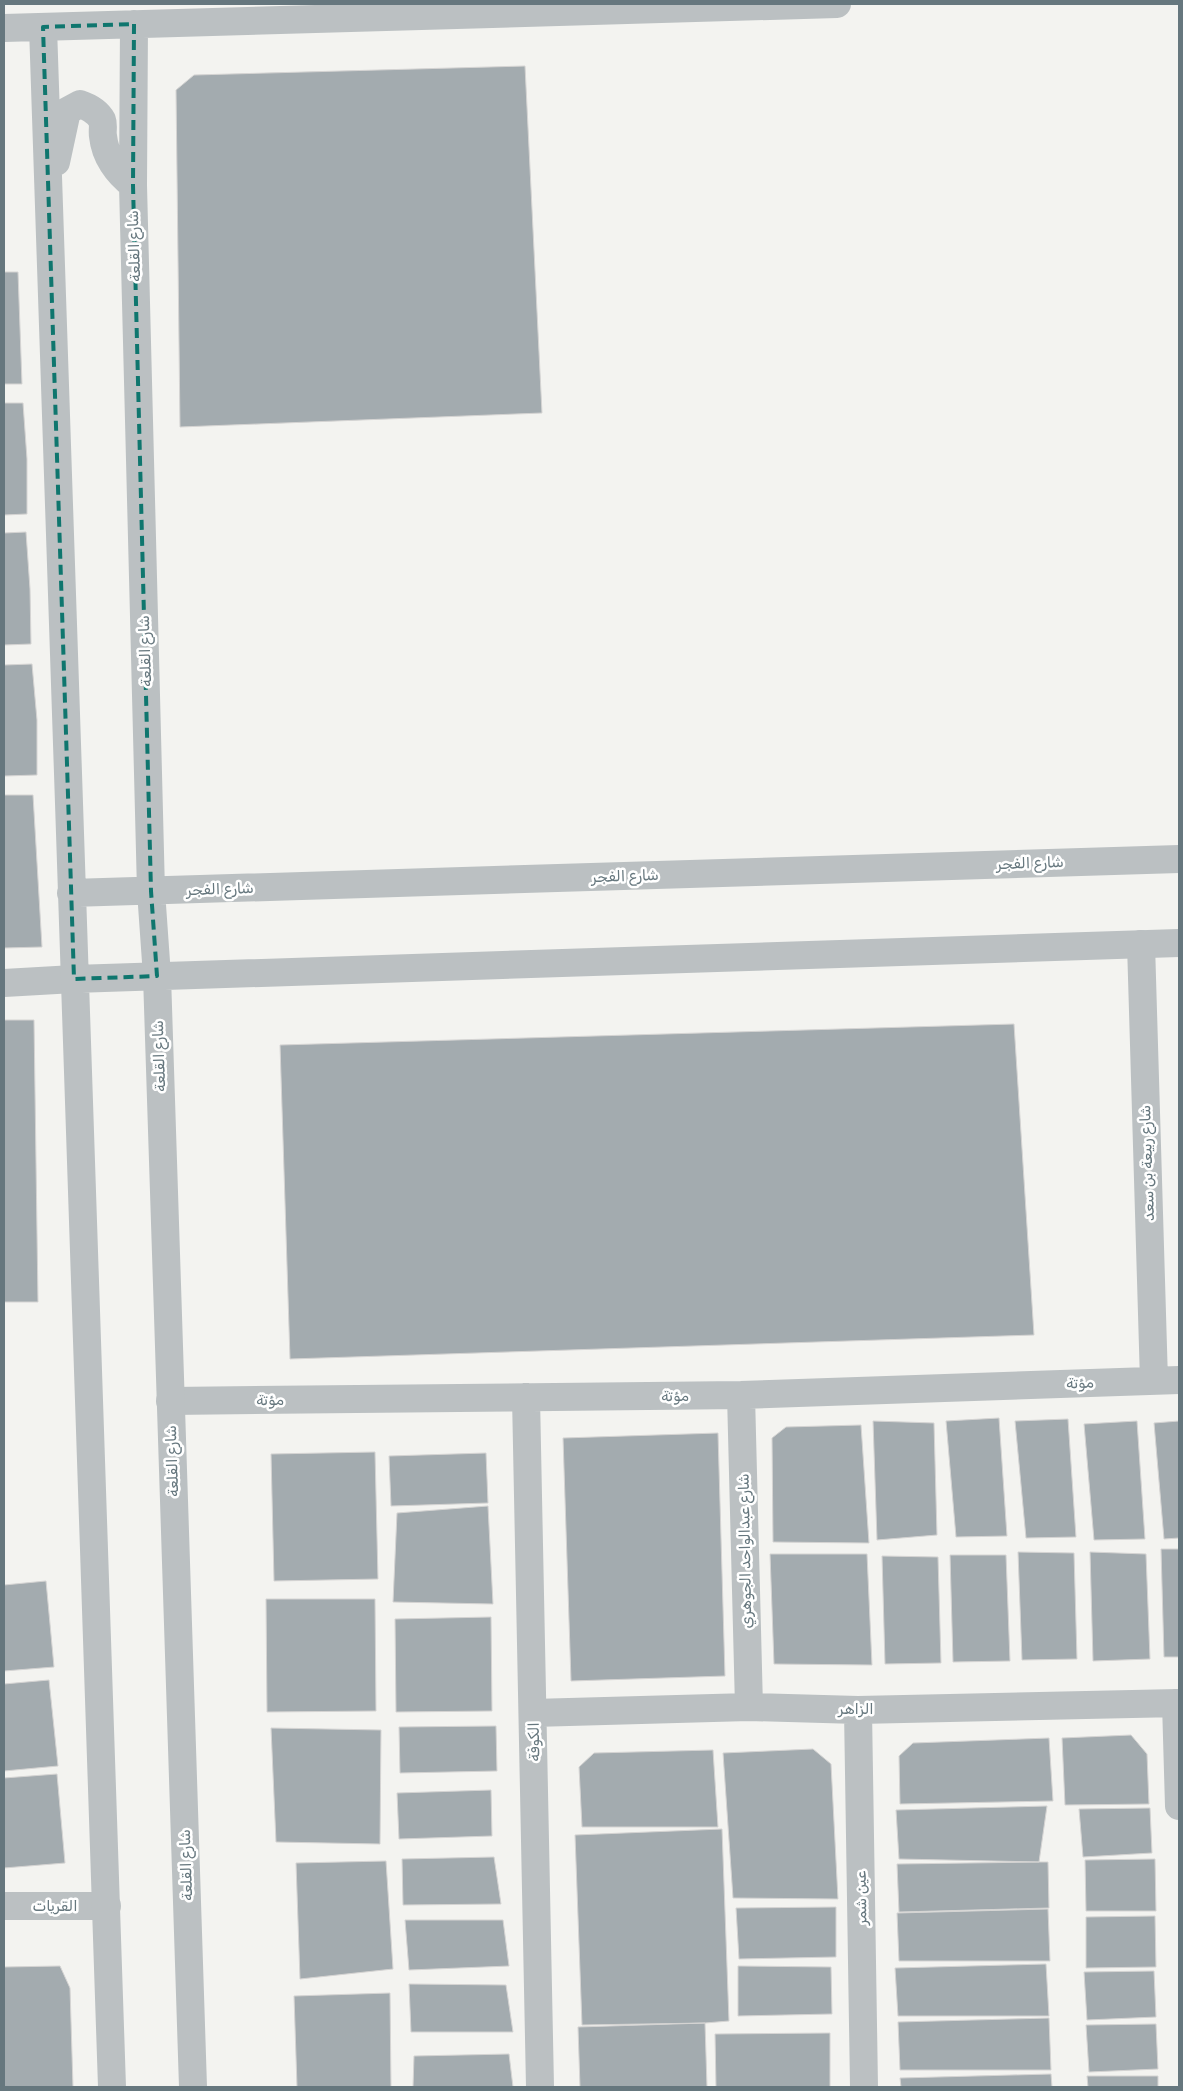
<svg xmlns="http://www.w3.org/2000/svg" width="1183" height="2091" font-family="Rubik,'Noto Sans Arabic',sans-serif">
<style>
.building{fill:#a3abaf;stroke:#d5d4d3}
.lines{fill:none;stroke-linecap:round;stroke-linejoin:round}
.minor{stroke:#bbc0c2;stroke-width:28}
.tertiary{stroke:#bbc0c2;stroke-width:28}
.marked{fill:none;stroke:#0f766e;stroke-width:4;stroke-dasharray:10 6;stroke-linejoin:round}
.labels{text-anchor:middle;stroke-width:5;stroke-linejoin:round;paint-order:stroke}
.street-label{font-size:15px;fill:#66777e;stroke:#fff}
</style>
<rect width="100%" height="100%" fill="#f3f3f0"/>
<!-- building -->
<path class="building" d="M525 66 542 413 180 427 176 90 194 75Z
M4 272H18L22 384H4Z
M4 403H23L27 459V514L4 515Z
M26 532 30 589 31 644 4 645V533Z
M32 664 37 720V775L4 776V665Z
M4 795H33L42 947 4 948Z
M4 1020H34L38 1302H4Z
M1014 1024 1034 1335 290 1359 280 1045Z
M999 1418 1007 1536 956 1537 946 1421Z
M1068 1419 1076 1537 1026 1538 1015 1421Z
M873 1421 934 1423 937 1535 877 1540Z
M1137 1421 1145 1539 1094 1540 1084 1424Z
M1179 1421V1538L1164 1539 1154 1423Z
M861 1425 869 1543 773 1542 772 1438 786 1427Z
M718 1433 725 1676 571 1681 563 1438Z
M375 1452 378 1579 274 1581 271 1454Z
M486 1453 488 1503 391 1506 389 1456Z
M488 1506 493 1604 393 1602 397 1513Z
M1161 1549H1179V1657H1164Z
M1018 1552 1074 1553 1077 1659 1022 1660Z
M1090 1552 1146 1554 1150 1659 1093 1661Z
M770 1554H867L872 1665 774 1664Z
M950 1555H1006L1010 1661 953 1662Z
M882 1556 938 1557 941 1663 885 1664Z
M46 1581 54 1667 4 1671V1585Z
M266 1599H375L376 1711 267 1712Z
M491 1617 492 1711 396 1712 395 1619Z
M49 1680 58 1766 4 1771V1684Z
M496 1726 497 1771 400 1773 399 1727Z
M271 1728 381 1730 380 1844 276 1842Z
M1131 1735 1147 1754 1149 1804 1065 1805 1062 1738Z
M1049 1738 1053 1801 900 1804 899 1756 913 1743Z
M813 1749 831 1764 838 1899 733 1898 723 1753Z
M713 1750 718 1827H582L579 1767 594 1753Z
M57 1774 65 1863 4 1868V1778Z
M491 1790 492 1836 399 1839 397 1793Z
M1047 1806 1039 1862 899 1859 896 1810Z
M1150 1808 1152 1853 1083 1857 1079 1809Z
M722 1829 729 2021 705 2023 582 2025 575 1835Z
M494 1857 501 1904 403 1905 402 1859Z
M1155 1859 1156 1911H1086L1085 1860Z
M386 1861 393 1969 300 1979 296 1863Z
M1039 1862H1048L1049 1908 899 1912 897 1864Z
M836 1907V1957L739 1959 736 1908Z
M1048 1909 1050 1961H899L897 1913Z
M1155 1916 1156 1967 1086 1968V1917Z
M405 1920H503L509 1966 409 1970Z
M1046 1964 1049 2016H898L895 1968Z
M60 1966 70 1988 73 2087H4V1967Z
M738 1966 831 1967 832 2014 738 2016Z
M1154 1971 1156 2017 1087 2020 1084 1972Z
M409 1984 506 1985 513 2032H411Z
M390 1993 391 2087H297L294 1996Z
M1049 2018 1051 2070H900L898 2022Z
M705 2023 707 2087H580L578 2027Z
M1156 2024 1158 2069 1089 2072 1086 2025Z
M830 2033V2087H716L715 2034Z
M509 2054 513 2087H413L414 2056Z
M1051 2074 1052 2087H901L900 2078Z
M1087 2076H1158V2087H1088Z"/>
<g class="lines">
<!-- minor -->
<path class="minor" d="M1141 944 1154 1381
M4 983 74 979
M741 1395 749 1707
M526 1397 540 2087
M170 1401 741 1395 1179 1380
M1176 1703 1179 1806
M858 1710 864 2087
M533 1713 749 1707 858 1710 1179 1703
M4 1906H107"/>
<!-- tertiary -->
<path class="tertiary" d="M134 24 133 185 151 891 157 976 193 2087
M43 27 112 2087
M4 28 837 4
M56 162 67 111 80 104C89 107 97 111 102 120 104 125 102 131 103 136 105 156 117 173 133 185
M71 893 1179 859
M74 979 1179 943"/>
</g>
<!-- marked area -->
<path class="marked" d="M134 24 133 185 151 891 157 976 74 979 43 27Z"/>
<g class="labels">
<!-- street labels -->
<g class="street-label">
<text transform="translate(134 246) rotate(-92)" y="5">شارع القلعة</text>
<text transform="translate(145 651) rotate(-92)" y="5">شارع القلعة</text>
<text transform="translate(1030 863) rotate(-2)" y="5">شارع الفجر</text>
<text transform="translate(625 876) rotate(-2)" y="5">شارع الفجر</text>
<text transform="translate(220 889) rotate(-2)" y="5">شارع الفجر</text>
<text transform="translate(159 1056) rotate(-92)" y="5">شارع القلعة</text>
<text transform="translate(1147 1163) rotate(-92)" y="5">شارع ربيعة بن سعد</text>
<text transform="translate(1080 1383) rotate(-2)" y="5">مؤتة</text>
<text transform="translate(675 1396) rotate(-1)" y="5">مؤتة</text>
<text transform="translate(270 1400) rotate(-1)" y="5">مؤتة</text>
<text transform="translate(172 1461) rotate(-92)" y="5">شارع القلعة</text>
<text transform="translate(745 1551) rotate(-91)" y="5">شارع عبدالواحد الجوهري</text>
<text x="856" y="1714">الزاهر</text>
<text transform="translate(534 1742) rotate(-91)" y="5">الكوفة</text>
<text transform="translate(186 1865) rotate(-92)" y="5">شارع القلعة</text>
<text transform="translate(861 1898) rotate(-91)" y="5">عين شمر</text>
<text x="55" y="1911">القريات</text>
</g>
</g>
<!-- border -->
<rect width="1183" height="2091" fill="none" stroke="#66777e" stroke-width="10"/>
</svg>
